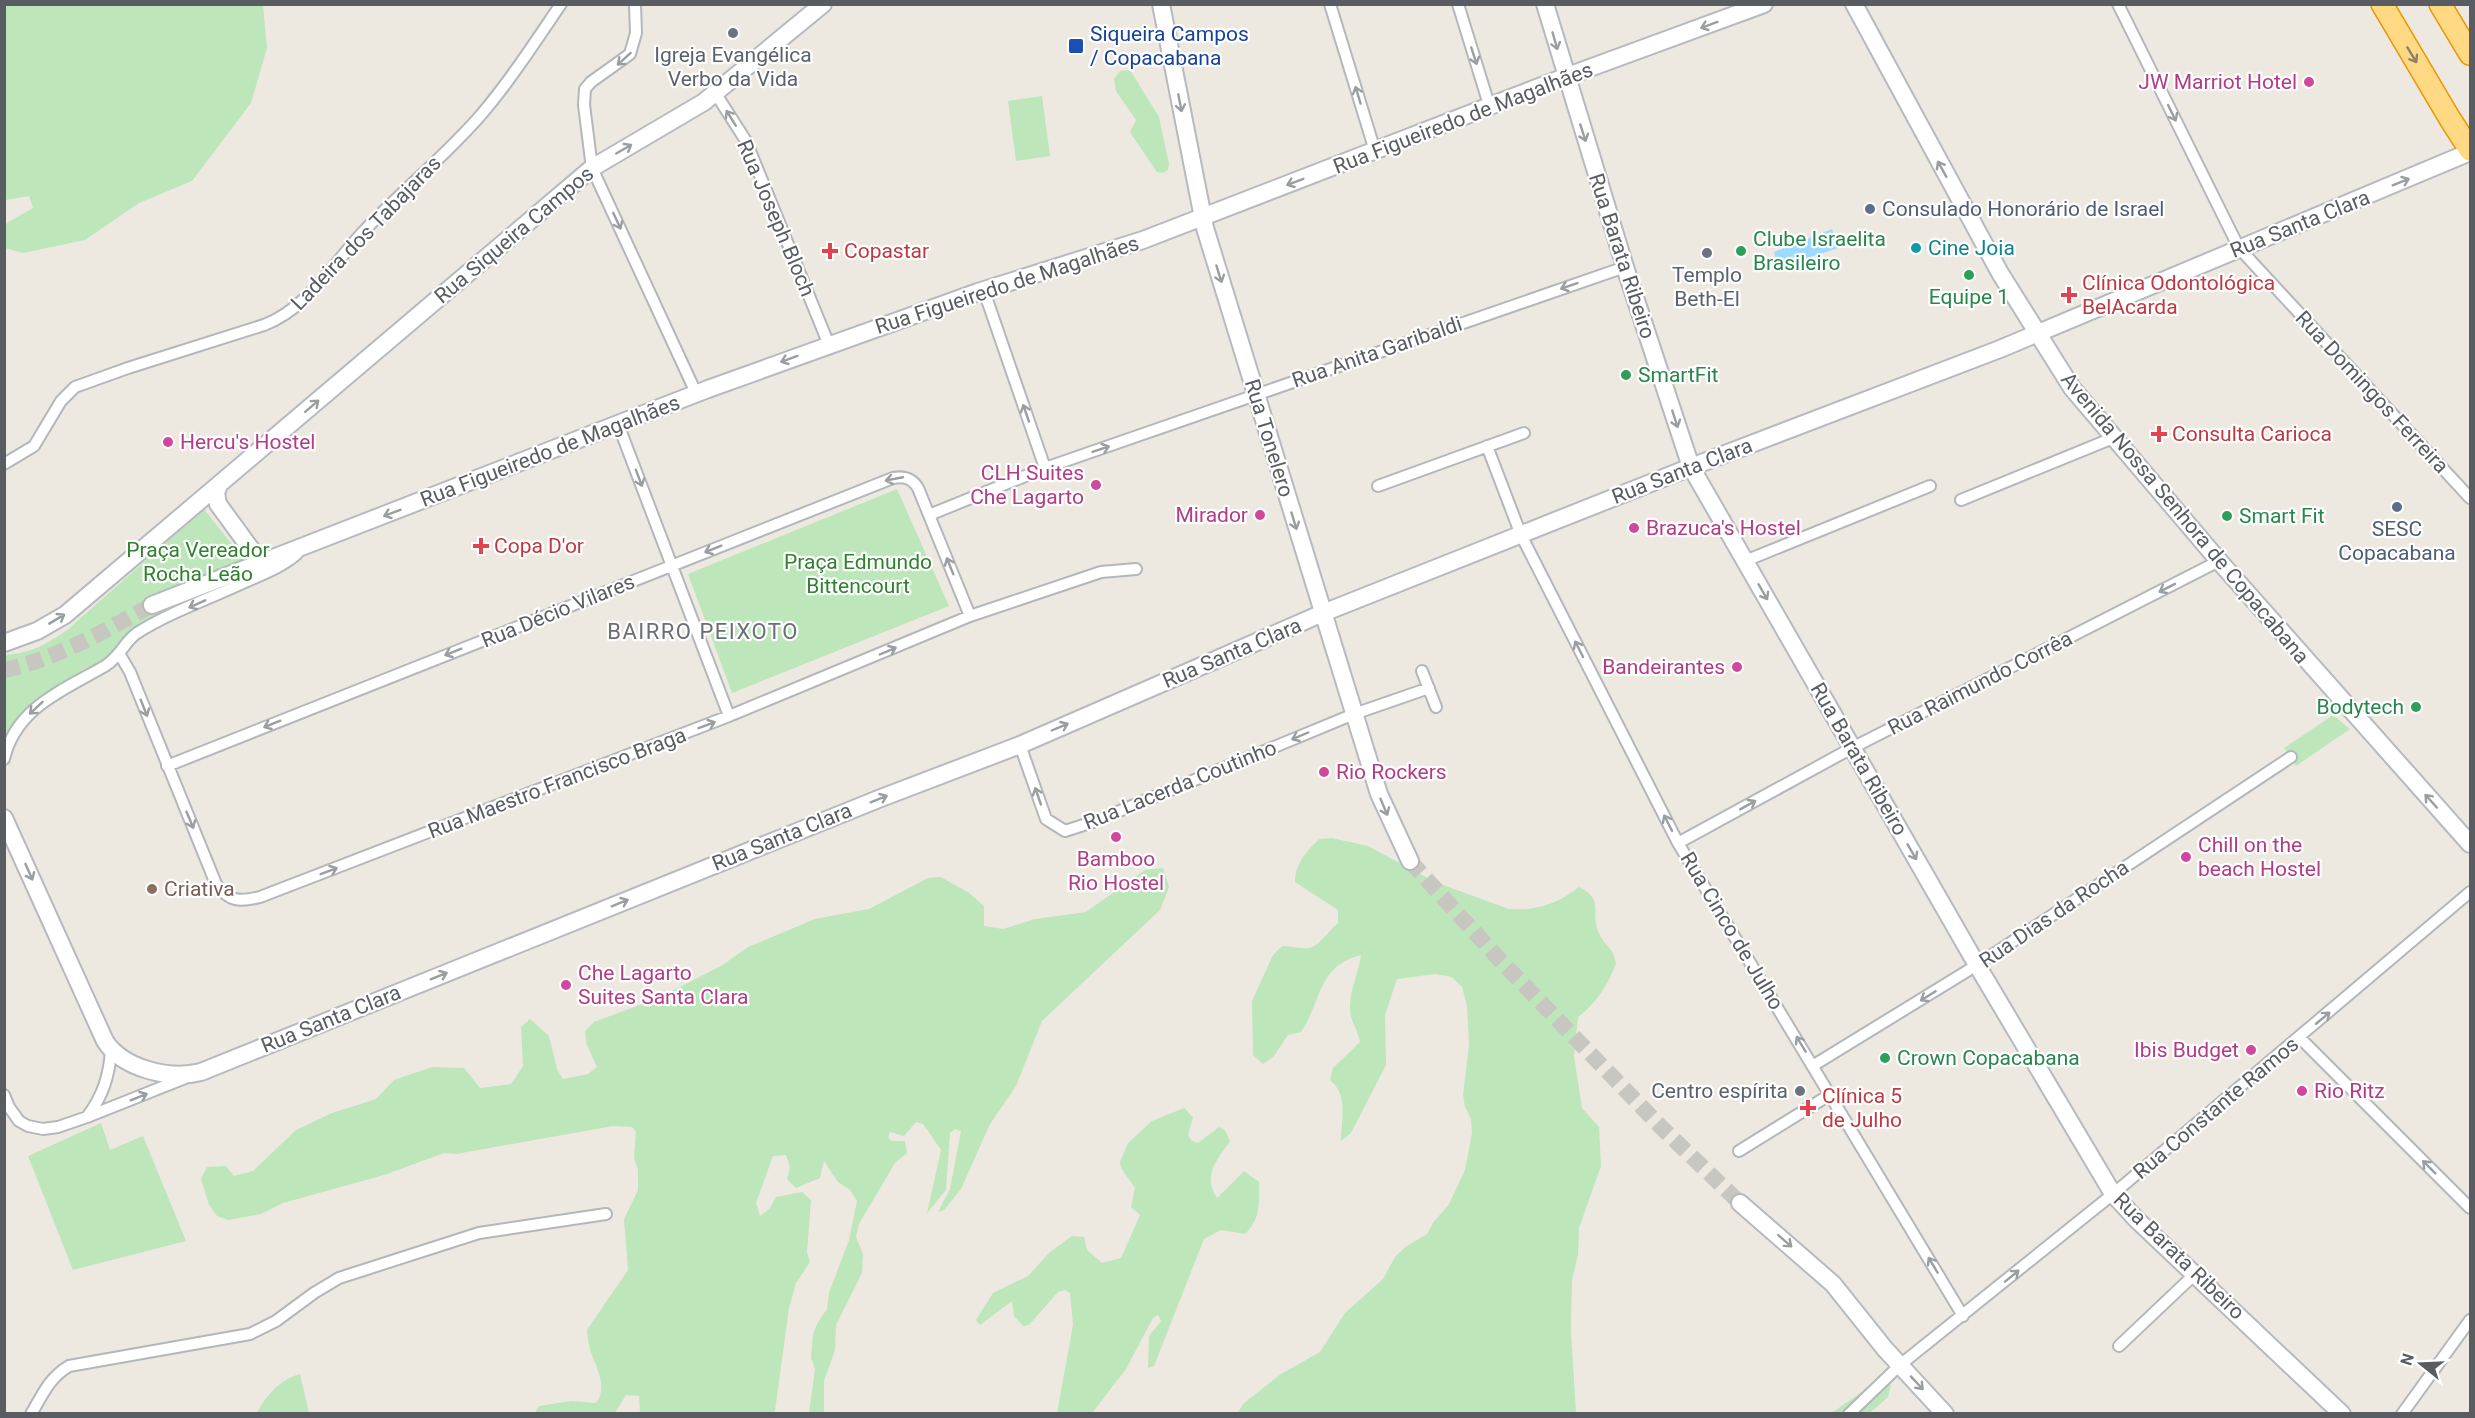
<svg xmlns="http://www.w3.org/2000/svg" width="2475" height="1418" font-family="Roboto,sans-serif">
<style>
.green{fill:#bde6ba}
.water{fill:#9ddaff}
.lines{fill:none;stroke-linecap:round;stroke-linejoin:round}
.secondary-tunnel{stroke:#c8c6c0;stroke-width:16;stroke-dasharray:16 8;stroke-linecap:butt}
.street-casing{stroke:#b3b7bb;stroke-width:14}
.secondary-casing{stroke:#b6bac0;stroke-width:20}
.highway-casing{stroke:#ec9500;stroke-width:24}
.street{stroke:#fff;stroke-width:10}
.secondary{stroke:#fff;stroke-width:16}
.highway{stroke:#ffd984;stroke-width:21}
.oneway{stroke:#9b9ea1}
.oneway2{stroke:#8b826c}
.worship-dot{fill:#6b7280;stroke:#fff;stroke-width:2}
.transit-dot{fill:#1a4fb4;stroke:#fff;stroke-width:2}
.hotel-dot{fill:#d1479c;stroke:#fff;stroke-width:2}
.service-dot{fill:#5c6f8a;stroke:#fff;stroke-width:2}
.culture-dot{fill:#0f9aa8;stroke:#fff;stroke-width:2}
.health-dot{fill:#e0444e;stroke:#fff;stroke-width:2}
.leisure-dot{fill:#2e9e5b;stroke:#fff;stroke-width:2}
.education-dot{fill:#8d6e63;stroke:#fff;stroke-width:2}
.labels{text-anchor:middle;stroke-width:4.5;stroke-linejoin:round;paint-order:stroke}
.transit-label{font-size:21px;fill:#164399;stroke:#fff;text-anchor:start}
.worship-label{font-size:21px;fill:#5b616d;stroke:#fff}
.hotel-label{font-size:21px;fill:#b23c85;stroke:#fff;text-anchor:start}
.street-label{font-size:21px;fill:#595d62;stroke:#fff}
.service-label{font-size:21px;fill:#4e5e75;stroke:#fff;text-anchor:start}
.leisure-label{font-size:21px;fill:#27864d;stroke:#fff;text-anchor:start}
.culture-label{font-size:21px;fill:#0d838f;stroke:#fff;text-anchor:start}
.health-label{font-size:21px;fill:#be3a42;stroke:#fff;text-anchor:start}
.park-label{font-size:21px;fill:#308230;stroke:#fff}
.education-label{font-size:21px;fill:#785e54;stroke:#fff;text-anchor:start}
.neighbourhood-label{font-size:22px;letter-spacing:1.5px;fill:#6a6f74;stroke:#fff}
</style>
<rect width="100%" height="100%" fill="#ede9e0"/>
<!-- green -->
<path class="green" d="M5 4 263 5 267 48 251 103 192 181 139 203 85 240 23 253 5 248V224L33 208 29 196 5 200Z
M1130 70 1159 117 1169 164 1168 170 1163 173 1157 172 1130 132 1136 120 1116 91 1114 79 1120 71Z
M1042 96 1050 156 1016 161 1008 101Z
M897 489 949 606 732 693 688 574Z
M204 509 256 575 142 624 131 631 104 662 84 669 37 702 5 746V655C33 652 43 646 67 630Z
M2333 715 2350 729 2296 766 2284 748Z
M1332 838 1368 846 1435 882 1509 909C1536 911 1558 904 1579 887 1605 900 1590 911 1598 931 1604 947 1613 945 1616 964 1608 984 1596 1004 1578 1017L1574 1056 1582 1108 1599 1127 1601 1166 1579 1228 1578 1255 1572 1280 1571 1332 1576 1413 1237 1414 1244 1403 1281 1374 1320 1352 1345 1313 1383 1279 1395 1257 1405 1247 1427 1234 1433 1223 1449 1204 1465 1170 1472 1133 1471 1119 1465 1107 1463 1095 1469 1045 1467 1006 1462 987 1453 978 1448 976 1435 974 1397 979 1385 1015 1386 1065 1351 1133 1341 1141C1341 1118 1349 1096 1330 1080L1333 1068 1360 1042C1358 1029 1349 1020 1350 1006 1350 989 1359 972 1361 955 1317 966 1322 1001 1301 1032L1288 1035 1274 1056 1263 1064 1253 1055 1252 1001 1273 955 1282 946C1290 946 1300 949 1308 948 1319 947 1329 930 1338 923V910L1295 882C1295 864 1306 852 1319 839Z
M1163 868 1169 887 1160 910 1042 1021 1016 1086 990 1124 961 1189 944 1210 938 1212 950 1189 961 1131 955 1129 950 1133 946 1190 927 1213 941 1150 923 1124 916 1122 904 1136 890 1132 888 1138 892 1141H905L907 1153 895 1163 859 1224 856 1237 863 1254 862 1273 836 1325 835 1350 824 1381V1413H809L815 1369 811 1358 813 1334 818 1322 827 1309 829 1293 849 1240 857 1201 850 1190 838 1182 824 1161 820 1178 796 1188 787 1179 790 1167 786 1155 773 1156 756 1203 760 1216 770 1208 776 1197 802 1192 811 1200 807 1252 810 1262 796 1283 789 1308 775 1411 772 1413H640L639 1396 626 1395 615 1413H535L539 1406 571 1401 596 1403C609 1386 595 1366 590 1349 588 1343 588 1336 587 1330L628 1270 624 1219 638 1190V1170L634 1158 636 1132 632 1127 613 1126 456 1154 444 1153 384 1175 283 1203 261 1214 228 1220 217 1216 209 1205 201 1179 207 1167 226 1166 234 1176 253 1171 296 1130 332 1113 376 1099 394 1080 432 1067 464 1068 480 1088 511 1084 523 1066 521 1027 530 1019 549 1036 557 1069 563 1079 588 1074 597 1067 586 1043 585 1031 594 1022 658 998 721 966 748 947 815 919 869 909 928 878 941 877 969 893 984 906V926L1003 929 1035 919 1086 912 1145 870Z
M1184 1108 1193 1117 1188 1135 1192 1141 1198 1143 1219 1127 1225 1130 1230 1141C1217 1160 1202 1176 1217 1198L1244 1171 1259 1182C1259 1203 1261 1219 1245 1234L1221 1230 1204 1239 1154 1366 1148 1368 1149 1336 1161 1321 1158 1315 1153 1318 1126 1369 1092 1413H1057L1073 1325 1070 1293 1065 1290 1058 1292 1029 1325 1023 1326 1014 1316 1012 1301 980 1325 976 1320 993 1293 1028 1276 1050 1252 1072 1236 1084 1237 1087 1250 1102 1263 1121 1258 1140 1215 1131 1207 1135 1188 1121 1168 1120 1162 1128 1143 1152 1121Z
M101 1123 110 1150 143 1136 186 1241 73 1270 28 1156Z
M300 1374 309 1413H257C264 1397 282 1378 300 1374Z
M1878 1385H1891L1888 1397 1870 1413 1830 1414 1866 1389Z"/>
<!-- water -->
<path class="water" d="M1832 229 1838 248 1778 268 1774 252Z"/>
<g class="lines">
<!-- secondary-tunnel -->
<path class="secondary-tunnel" d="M4 670C57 659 106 630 152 605
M1410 861 1499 959 1662 1128 1740 1203"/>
<!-- street casing -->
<g class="street-casing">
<path id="street" d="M635 4 636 33 630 54 591 82 585 89 584 105 592 168 697 395
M1330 4 1375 151
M1458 4 1490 108
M2118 4 2239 248 2470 498
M716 94 746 141 829 345
M984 291 1045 468
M618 424 729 716
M1487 446 1521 535 1678 843 1963 1316
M4 464 34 446 61 401 75 387 128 368 264 325C307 309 333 264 363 232 401 192 444 157 480 116 510 81 535 42 561 4
M1378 486 1524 433
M1961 500 2113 438
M929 515 1045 468 1625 267
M1745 561 1930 486
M120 655 130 672 216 884C229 902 240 902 260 897L729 716 970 616 1101 572 1136 569
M1422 671 1436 707
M1020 745 1046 819 1065 831 1093 822 1354 714 1429 688
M4 759C16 707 64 690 105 666 121 656 124 642 137 633 170 612 209 599 245 582 263 574 282 567 297 554
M167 766 893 478C904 476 912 478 918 488L970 616
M1678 843 1852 748 2219 561
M2300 1038 2470 1208
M1814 1065 1977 965 2291 757
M4 1095 9 1107 19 1121 28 1126 43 1129 58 1127 87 1117 185 1078
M87 1117C103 1096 109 1076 111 1051
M1739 1151 1831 1094
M2119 1346 2195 1274
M31 1414C43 1394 49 1378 69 1366L250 1334 276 1321 314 1293 339 1278 479 1233 606 1214
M1849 1414 1900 1365 2113 1194 2470 892
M2402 1414 2470 1320"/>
</g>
<!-- secondary casing -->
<g class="secondary-casing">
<path id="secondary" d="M1161 4 1205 228 1379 794 1410 861
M1545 4 1625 267 1691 467 1977 965 2113 1194 2137 1220 2342 1414
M1854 4 2000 273 2072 388 2219 561 2470 844
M219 485 216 493 218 504 256 556 264 561
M152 605 708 389 978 292 1143 240 1565 77 1764 4
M4 643 37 631 65 615 592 168 704 102 823 4
M4 818 105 1041C123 1069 170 1080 201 1072L881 798 1020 745 1323 613 1691 467 2000 349 2470 152
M1740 1203 1833 1284 1885 1349 1945 1414"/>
</g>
<!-- highway casing -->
<g class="highway-casing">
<path id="highway" d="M2382 4 2450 119 2470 150
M2440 4 2470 54"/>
</g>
<!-- street -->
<use href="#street" class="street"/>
<!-- secondary -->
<use href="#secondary" class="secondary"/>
<!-- highway -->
<use href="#highway" class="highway"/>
</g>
<!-- one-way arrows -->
<defs><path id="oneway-shaft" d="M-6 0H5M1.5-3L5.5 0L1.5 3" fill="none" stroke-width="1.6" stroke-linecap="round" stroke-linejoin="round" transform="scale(1.5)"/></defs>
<g class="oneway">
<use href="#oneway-shaft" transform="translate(1709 25) rotate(160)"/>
<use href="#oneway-shaft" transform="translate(1555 41) rotate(74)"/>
<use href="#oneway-shaft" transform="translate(1474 56) rotate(72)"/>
<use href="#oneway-shaft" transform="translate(624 59) rotate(138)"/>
<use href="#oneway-shaft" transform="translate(1358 95) rotate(-107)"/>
<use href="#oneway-shaft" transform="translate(1180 103) rotate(79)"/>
<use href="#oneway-shaft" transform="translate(2172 113) rotate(64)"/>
<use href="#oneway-shaft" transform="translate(731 118) rotate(-122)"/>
<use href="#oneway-shaft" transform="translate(1583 133) rotate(72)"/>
<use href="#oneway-shaft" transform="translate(624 149) rotate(-30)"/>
<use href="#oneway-shaft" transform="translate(1942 169) rotate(-119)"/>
<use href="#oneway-shaft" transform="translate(1295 182) rotate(159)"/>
<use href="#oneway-shaft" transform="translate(2401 182) rotate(-22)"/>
<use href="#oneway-shaft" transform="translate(617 221) rotate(65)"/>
<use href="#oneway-shaft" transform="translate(1219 274) rotate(73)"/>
<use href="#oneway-shaft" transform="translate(1569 286) rotate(161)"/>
<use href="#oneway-shaft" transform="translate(789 359) rotate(160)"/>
<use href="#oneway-shaft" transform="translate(312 406) rotate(-41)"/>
<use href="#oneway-shaft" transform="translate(1026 413) rotate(-109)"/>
<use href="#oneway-shaft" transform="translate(1675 419) rotate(72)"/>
<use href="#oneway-shaft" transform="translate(1101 449) rotate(-19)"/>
<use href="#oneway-shaft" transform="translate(639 478) rotate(69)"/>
<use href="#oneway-shaft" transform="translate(894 479) rotate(169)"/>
<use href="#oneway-shaft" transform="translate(392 513) rotate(159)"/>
<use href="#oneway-shaft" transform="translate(1294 521) rotate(73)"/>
<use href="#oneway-shaft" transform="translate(713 549) rotate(158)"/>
<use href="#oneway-shaft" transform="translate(950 566) rotate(-112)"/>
<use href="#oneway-shaft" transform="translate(2167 588) rotate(153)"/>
<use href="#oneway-shaft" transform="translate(1763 592) rotate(60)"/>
<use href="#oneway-shaft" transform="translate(197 604) rotate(156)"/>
<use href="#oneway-shaft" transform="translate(57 619) rotate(-31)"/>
<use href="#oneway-shaft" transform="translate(1579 649) rotate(-117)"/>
<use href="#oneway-shaft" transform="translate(888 651) rotate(-23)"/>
<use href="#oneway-shaft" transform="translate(453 652) rotate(158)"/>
<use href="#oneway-shaft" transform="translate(36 708) rotate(137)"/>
<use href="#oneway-shaft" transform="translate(144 708) rotate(68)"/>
<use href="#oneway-shaft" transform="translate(272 724) rotate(158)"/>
<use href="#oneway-shaft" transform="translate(707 725) rotate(-21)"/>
<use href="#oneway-shaft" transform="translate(1060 727) rotate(-23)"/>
<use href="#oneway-shaft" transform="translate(1300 736) rotate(157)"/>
<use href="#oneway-shaft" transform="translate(1038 796) rotate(-109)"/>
<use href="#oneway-shaft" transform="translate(879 799) rotate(-22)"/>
<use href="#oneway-shaft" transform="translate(2431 801) rotate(-132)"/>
<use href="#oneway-shaft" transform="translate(1748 805) rotate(-29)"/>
<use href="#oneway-shaft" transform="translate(1384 807) rotate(67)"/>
<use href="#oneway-shaft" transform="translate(190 820) rotate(67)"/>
<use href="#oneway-shaft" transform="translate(1668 823) rotate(-117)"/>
<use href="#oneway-shaft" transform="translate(1912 852) rotate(60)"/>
<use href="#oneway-shaft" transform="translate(329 871) rotate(-21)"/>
<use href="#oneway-shaft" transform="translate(29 872) rotate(66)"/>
<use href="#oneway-shaft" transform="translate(620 903) rotate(-22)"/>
<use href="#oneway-shaft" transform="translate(439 976) rotate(-22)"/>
<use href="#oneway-shaft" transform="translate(1928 996) rotate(148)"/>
<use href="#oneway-shaft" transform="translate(2323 1018) rotate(-40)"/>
<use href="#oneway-shaft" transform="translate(1801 1044) rotate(-121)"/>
<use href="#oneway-shaft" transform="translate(139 1097) rotate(-22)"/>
<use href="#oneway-shaft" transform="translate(2429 1167) rotate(-135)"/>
<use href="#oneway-shaft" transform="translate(1785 1241) rotate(41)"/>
<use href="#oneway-shaft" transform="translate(1933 1265) rotate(-121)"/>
<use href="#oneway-shaft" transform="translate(2012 1276) rotate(-39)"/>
<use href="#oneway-shaft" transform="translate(1917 1383) rotate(47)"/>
</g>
<use class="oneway2" href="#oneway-shaft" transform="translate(2412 55) rotate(59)"/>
<!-- markers -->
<g class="worship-dot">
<circle cx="733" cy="33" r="6"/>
<circle cx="1707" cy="253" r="6"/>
<circle cx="1800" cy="1091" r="6"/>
</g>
<rect class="transit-dot" x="1068" y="38" width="16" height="16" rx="3"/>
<g class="hotel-dot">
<circle cx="2309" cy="82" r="6"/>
<circle cx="168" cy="442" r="6"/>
<circle cx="1096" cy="485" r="6"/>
<circle cx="1260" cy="515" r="6"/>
<circle cx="1634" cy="528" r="6"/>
<circle cx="1737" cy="667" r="6"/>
<circle cx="1324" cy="772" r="6"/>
<circle cx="1116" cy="837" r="6"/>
<circle cx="2186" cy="857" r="6"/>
<circle cx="566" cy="985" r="6"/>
<circle cx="2251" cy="1050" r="6"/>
<circle cx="2302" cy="1091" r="6"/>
</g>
<g class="service-dot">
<circle cx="1870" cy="209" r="6"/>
<circle cx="2397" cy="507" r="6"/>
</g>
<circle class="culture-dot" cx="1916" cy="248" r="6"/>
<g class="health-dot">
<path d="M827 242h6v6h6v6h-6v6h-6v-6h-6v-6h6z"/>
<path d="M2066 286h6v6h6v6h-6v6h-6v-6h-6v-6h6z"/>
<path d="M2156 425h6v6h6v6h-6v6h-6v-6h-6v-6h6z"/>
<path d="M478 537h6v6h6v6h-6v6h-6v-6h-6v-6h6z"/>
<path d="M1805 1099h6v6h6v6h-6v6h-6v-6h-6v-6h6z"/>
</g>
<g class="leisure-dot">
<circle cx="1741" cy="251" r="6"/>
<circle cx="1969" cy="275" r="6"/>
<circle cx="1626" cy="375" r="6"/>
<circle cx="2227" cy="516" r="6"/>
<circle cx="2416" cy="707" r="6"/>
<circle cx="1885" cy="1058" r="6"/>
</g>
<circle class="education-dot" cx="152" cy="889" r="6"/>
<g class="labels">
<!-- transit labels -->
<g class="transit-label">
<text x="1090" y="41">Siqueira Campos<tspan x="1090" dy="24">/ Copacabana</tspan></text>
</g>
<!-- worship labels -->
<g class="worship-label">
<text x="733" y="62">Igreja Evangélica<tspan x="733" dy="24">Verbo da Vida</tspan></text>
<text x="1707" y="282">Templo<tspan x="1707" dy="24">Beth-El</tspan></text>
<text x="1788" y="1098" text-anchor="end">Centro espírita</text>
</g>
<!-- hotel labels -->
<g class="hotel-label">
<text x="2297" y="89" text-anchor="end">JW Marriot Hotel</text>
<text x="180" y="449">Hercu's Hostel</text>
<text x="1084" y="480" text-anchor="end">CLH Suites<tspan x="1084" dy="24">Che Lagarto</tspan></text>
<text x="1248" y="522" text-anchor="end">Mirador</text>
<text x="1646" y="535">Brazuca's Hostel</text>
<text x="1725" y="674" text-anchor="end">Bandeirantes</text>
<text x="1336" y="779">Rio Rockers</text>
<text x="2198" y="852">Chill on the<tspan x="2198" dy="24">beach Hostel</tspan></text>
<text x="1116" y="866" text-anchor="middle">Bamboo<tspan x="1116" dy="24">Rio Hostel</tspan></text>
<text x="578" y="980">Che Lagarto<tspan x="578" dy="24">Suites Santa Clara</tspan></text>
<text x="2239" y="1057" text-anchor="end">Ibis Budget</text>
<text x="2314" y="1098">Rio Ritz</text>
</g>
<!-- street labels -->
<g class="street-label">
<text transform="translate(1463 118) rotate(-21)" y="7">Rua Figueiredo de Magalhães</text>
<text transform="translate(776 218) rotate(67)" y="7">Rua Joseph Bloch</text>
<text transform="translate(2300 224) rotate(-22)" y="7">Rua Santa Clara</text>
<text transform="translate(366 233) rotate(-46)" y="7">Ladeira dos Tabajaras</text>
<text transform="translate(514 235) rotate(-40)" y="7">Rua Siqueira Campos</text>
<text transform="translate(1622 256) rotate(72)" y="7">Rua Barata Ribeiro</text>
<text transform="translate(1007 285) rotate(-18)" y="7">Rua Figueiredo de Magalhães</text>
<text transform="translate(1377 352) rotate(-19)" y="7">Rua Anita Garibaldi</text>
<text transform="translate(2372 392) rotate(47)" y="7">Rua Domingos Ferreira</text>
<text transform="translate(1269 438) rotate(73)" y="7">Rua Tonelero</text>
<text transform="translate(550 451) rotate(-21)" y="7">Rua Figueiredo de Magalhães</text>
<text transform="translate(1682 471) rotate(-21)" y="7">Rua Santa Clara</text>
<text transform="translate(2185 518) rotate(50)" y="7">Avenida Nossa Senhora de Copacabana</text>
<text transform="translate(558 611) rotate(-22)" y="7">Rua Décio Vilares</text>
<text transform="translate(1232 653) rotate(-23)" y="7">Rua Santa Clara</text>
<text transform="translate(1980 683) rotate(-27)" y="7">Rua Raimundo Corrêa</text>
<text transform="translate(1859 759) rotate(60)" y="7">Rua Barata Ribeiro</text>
<text transform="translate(557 783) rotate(-21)" y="7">Rua Maestro Francisco Braga</text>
<text transform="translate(1180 785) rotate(-22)" y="7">Rua Lacerda Coutinho</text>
<text transform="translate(782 837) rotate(-22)" y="7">Rua Santa Clara</text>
<text transform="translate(2054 914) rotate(-34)" y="7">Rua Dias da Rocha</text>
<text transform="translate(1732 931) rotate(59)" y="7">Rua Cinco de Julho</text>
<text transform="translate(331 1019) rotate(-22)" y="7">Rua Santa Clara</text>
<text transform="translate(2216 1108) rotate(-40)" y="7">Rua Constante Ramos</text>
<text transform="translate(2179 1256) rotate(44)" y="7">Rua Barata Ribeiro</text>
</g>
<!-- service labels -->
<g class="service-label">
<text x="1882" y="216">Consulado Honorário de Israel</text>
<text x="2397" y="536" text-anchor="middle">SESC<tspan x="2397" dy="24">Copacabana</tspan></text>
</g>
<!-- leisure labels -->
<g class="leisure-label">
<text x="1753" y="246">Clube Israelita<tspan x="1753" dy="24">Brasileiro</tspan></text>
<text x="1969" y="304" text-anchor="middle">Equipe 1</text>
<text x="1638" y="382">SmartFit</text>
<text x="2239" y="523">Smart Fit</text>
<text x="2404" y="714" text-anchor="end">Bodytech</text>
<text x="1897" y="1065">Crown Copacabana</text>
</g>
<!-- culture labels -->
<g class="culture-label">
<text x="1928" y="255">Cine Joia</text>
</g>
<!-- health labels -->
<g class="health-label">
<text x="844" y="258">Copastar</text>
<text x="2082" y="290">Clínica Odontológica<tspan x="2082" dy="24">BelAcarda</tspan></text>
<text x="2172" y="441">Consulta Carioca</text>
<text x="494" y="553">Copa D'or</text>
<text x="1822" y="1103">Clínica 5<tspan x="1822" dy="24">de Julho</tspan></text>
</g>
<!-- park labels -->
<g class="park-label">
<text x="198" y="557">Praça Vereador<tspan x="198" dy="24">Rocha Leão</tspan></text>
<text x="858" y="569">Praça Edmundo<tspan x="858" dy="24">Bittencourt</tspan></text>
</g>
<!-- education labels -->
<g class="education-label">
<text x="164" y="896">Criativa</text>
</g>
<!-- neighbourhood labels -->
<g class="neighbourhood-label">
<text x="703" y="639">BAIRRO PEIXOTO</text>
</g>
</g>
<!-- border -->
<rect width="2475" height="1418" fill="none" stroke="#595d62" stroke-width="12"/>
<!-- north arrow -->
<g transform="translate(2421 1364) rotate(288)" stroke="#ffffff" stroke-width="4.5" paint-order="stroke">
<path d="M0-4.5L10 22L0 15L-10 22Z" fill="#595d62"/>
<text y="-9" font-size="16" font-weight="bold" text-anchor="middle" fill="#595d62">N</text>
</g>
</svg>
